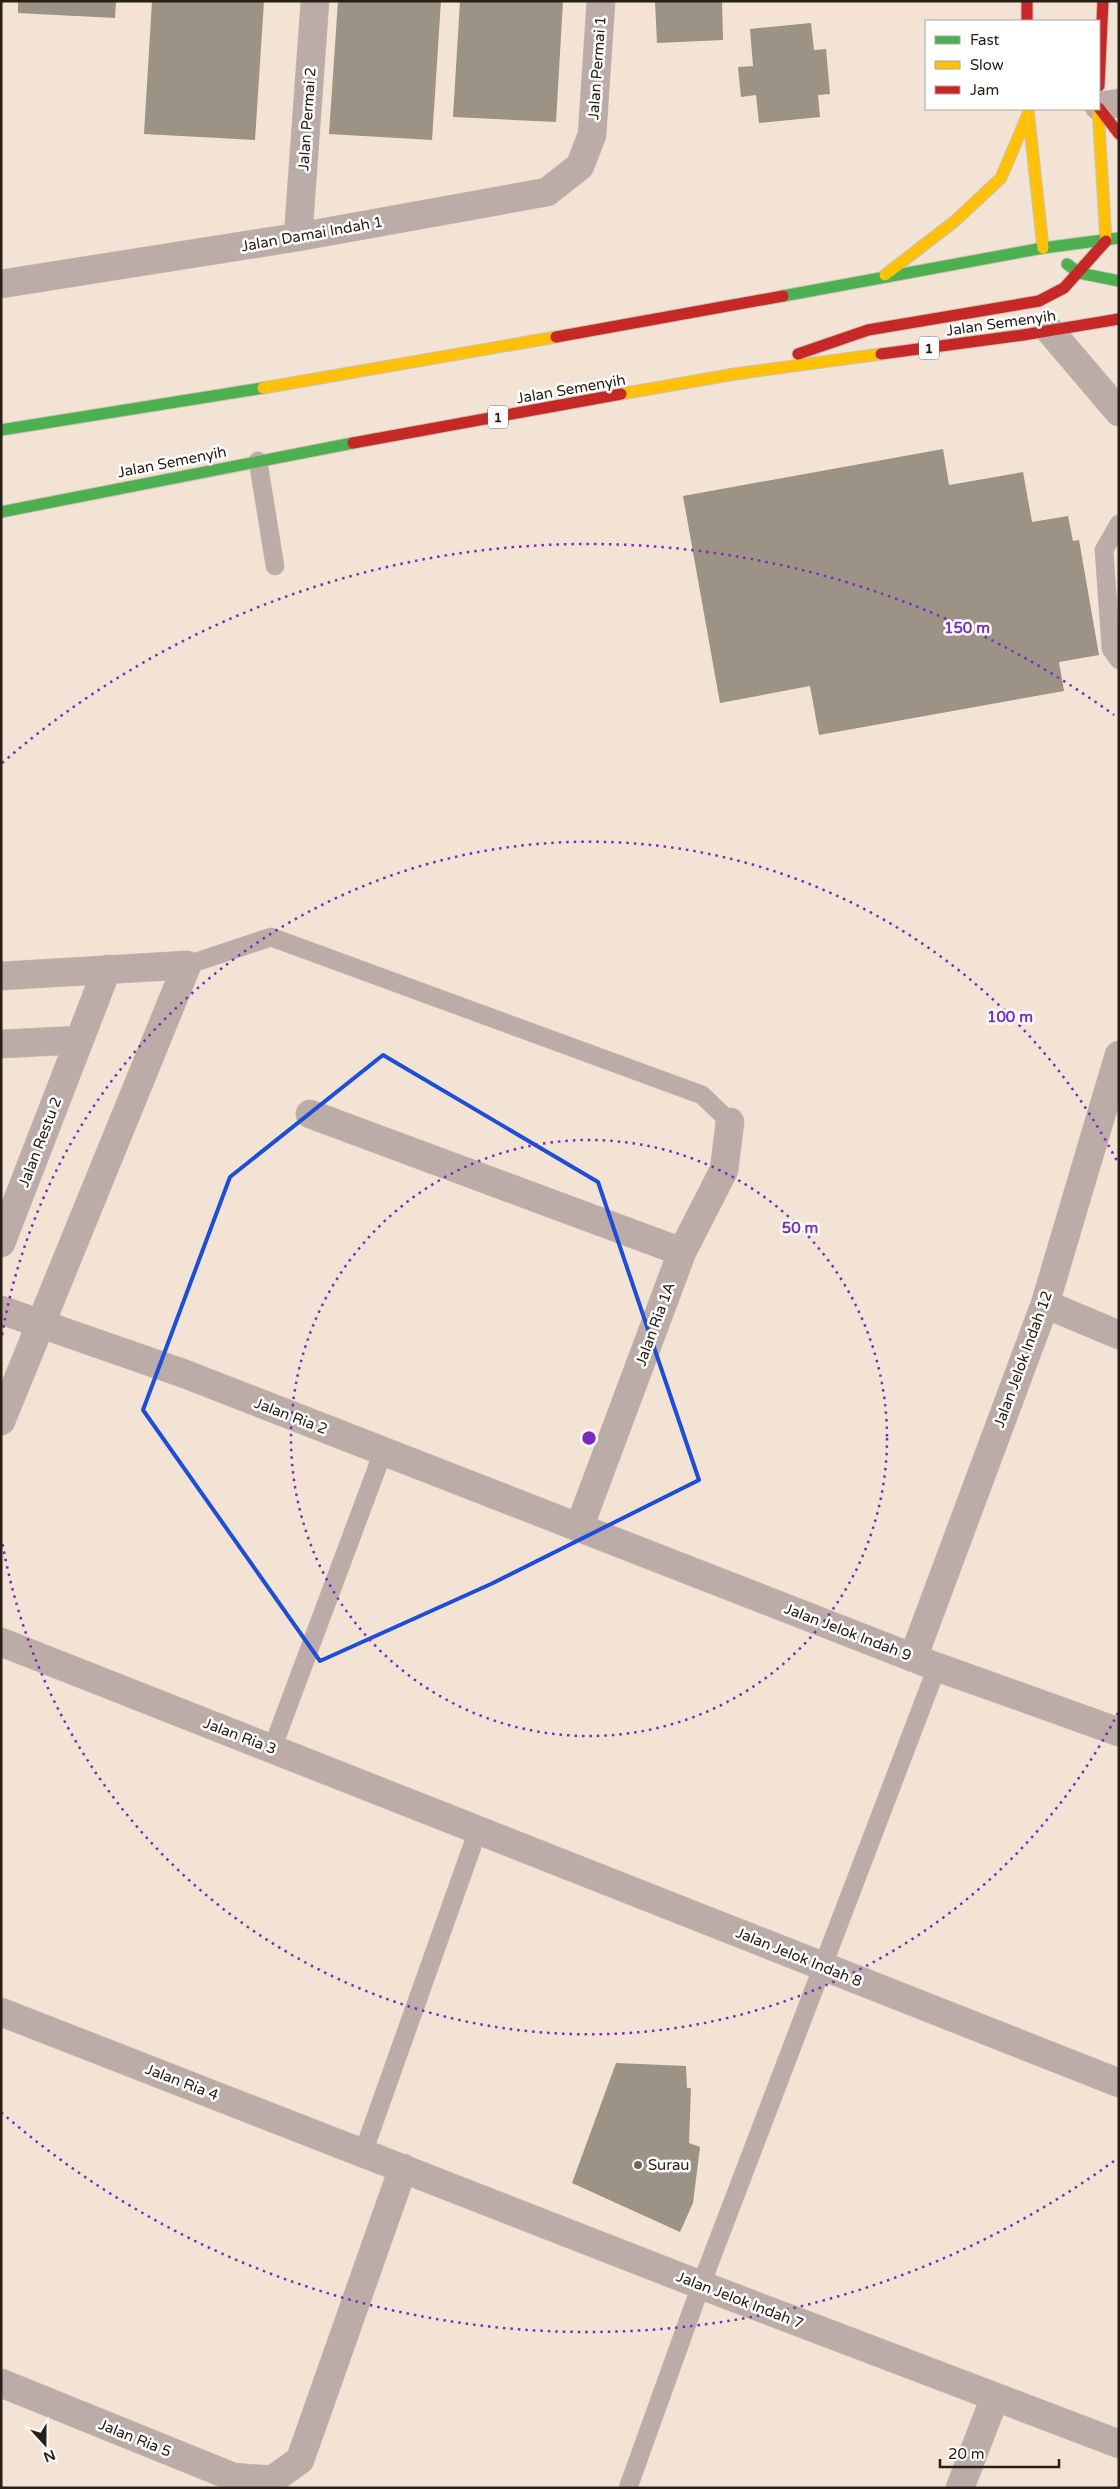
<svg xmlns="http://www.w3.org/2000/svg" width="1120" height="2489" font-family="'Varela Round',sans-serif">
<rect width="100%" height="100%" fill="#f2e3d4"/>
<path fill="#9d9286" d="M18 1H116L115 18 18 13Z
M152 1H264L255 140 144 134Z
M338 1H441L432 140 329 134Z
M460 1H563L556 122 453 117Z
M655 1H722L723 40 657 43Z
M811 23 814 50 826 49 830 94 818 95 820 117 759 123 756 95 741 97 738 67 753 66 750 29Z
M943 449 949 485 1023 472 1032 522 1068 516 1073 541 1079 540 1099 655 1059 662 1064 691 819 735 810 686 720 703 683 496Z
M616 2063 686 2066 687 2088H691L689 2143 700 2147 693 2203 680 2232 572 2183Z"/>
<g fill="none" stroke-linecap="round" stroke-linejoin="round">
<g stroke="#cbc0b4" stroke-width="19">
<path id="lane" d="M258 461 275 566
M1119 524 1104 550 1111 649 1119 660
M187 965 271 937 702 1095 730 1122
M272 1749 383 1452
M363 2153 478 1830
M628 2488 701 2285 937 1667"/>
</g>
<g stroke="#cbc0b4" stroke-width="29">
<path id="street" d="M1099 106 1119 103
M298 237 315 1
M1 284 298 237 547 192 580 166 592 135 601 1
M1051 332 1119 412
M1 976 187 965 1 1421
M1 1044 79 1040
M310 1114 682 1252
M1 1243 107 969
M1045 1304 1119 1335
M1 1310 185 1374 937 1667 1119 1732
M579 1528 682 1252 724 1170 730 1122
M1 1642 1119 2083
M913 1658 1045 1304 1119 1055
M1 2012 701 2285 1119 2444
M1 2383 233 2477 272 2480 300 2460 403 2168
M960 2488 995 2397"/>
</g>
<g stroke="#cbc0b4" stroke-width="13">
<path id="fast" d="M1067 264 1079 273 1119 281
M783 296 1043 248 1119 238
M1 430 263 388
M1 512 353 443"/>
</g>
<g stroke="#cbc0b4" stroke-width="13">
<path id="slow" d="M1028 109 1043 248
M1098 109 1106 241
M885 275 955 221 1001 178 1028 114
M263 388 556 337
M621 394 735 374 881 354"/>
</g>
<g stroke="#cbc0b4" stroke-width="13">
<path id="jam" d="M1027 1V21
M1099 86 1103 1
M1099 108 1119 134
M556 337 783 296
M798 354 868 330 1039 301 1064 288 1106 241
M881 354 1023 335 1119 319
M353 443 621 394"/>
</g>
<use href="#lane" stroke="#bcaca7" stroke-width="18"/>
<use href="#street" stroke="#bcaca7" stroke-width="28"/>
<use href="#fast" stroke="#4caf50" stroke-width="11"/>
<use href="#slow" stroke="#ffc107" stroke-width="11"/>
<use href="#jam" stroke="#c62828" stroke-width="11"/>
</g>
<path fill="none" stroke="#1d4ed8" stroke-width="4" stroke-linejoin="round" d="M383 1055 598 1182 699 1480 491 1584 320 1661 143 1410 230 1177Z"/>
<g fill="none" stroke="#7b2cbf" stroke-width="2.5" stroke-dasharray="2.5 5">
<circle cx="589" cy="1438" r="298"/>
<path d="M1118 1713A596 596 0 0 1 2 1541M2 1335A596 596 0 0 1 1118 1163"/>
<path d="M1114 2161A894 894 0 0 1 2 2113M2 763A894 894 0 0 1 1114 715"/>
</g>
<circle fill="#6f6458" stroke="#fff" stroke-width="2" cx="638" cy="2165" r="5"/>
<g text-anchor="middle" stroke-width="5" stroke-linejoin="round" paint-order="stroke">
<g fill="#fff" stroke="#69635b" stroke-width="1">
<rect x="919" y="336.5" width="20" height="23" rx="4"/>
<rect x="488" y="405.5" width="20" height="23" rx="4"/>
</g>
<g font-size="14" font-weight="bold" fill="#292015">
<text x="929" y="353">1</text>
<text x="498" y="422">1</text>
</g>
<g font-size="15" fill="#292015" stroke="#fff">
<text transform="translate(597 68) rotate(-86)" y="5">Jalan Permai 1</text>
<text transform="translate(307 119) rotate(-86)" y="5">Jalan Permai 2</text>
<text transform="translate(312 234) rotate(-10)" y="5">Jalan Damai Indah 1</text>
<text transform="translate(1001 323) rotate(-8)" y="5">Jalan Semenyih</text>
<text transform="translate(571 389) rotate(-10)" y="5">Jalan Semenyih</text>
<text transform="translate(172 462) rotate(-11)" y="5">Jalan Semenyih</text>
<text transform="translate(40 1142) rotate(-69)" y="5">Jalan Restu 2</text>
<text transform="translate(655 1324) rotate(-70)" y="5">Jalan Ria 1A</text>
<text transform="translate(1023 1359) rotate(-70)" y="5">Jalan Jelok Indah 12</text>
<text transform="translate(291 1416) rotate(21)" y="5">Jalan Ria 2</text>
<text transform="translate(848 1632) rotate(21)" y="5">Jalan Jelok Indah 9</text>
<text transform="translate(240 1736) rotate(21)" y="5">Jalan Ria 3</text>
<text transform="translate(799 1957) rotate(22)" y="5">Jalan Jelok Indah 8</text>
<text transform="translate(182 2082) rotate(21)" y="5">Jalan Ria 4</text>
<text transform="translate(740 2300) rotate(21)" y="5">Jalan Jelok Indah 7</text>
<text transform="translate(135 2438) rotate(22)" y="5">Jalan Ria 5</text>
</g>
<g font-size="15" fill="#292015" stroke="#fff" text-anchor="start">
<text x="648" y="2170">Surau</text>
</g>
</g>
<circle cx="589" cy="1438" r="8" fill="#7b2cbf" stroke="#fff" stroke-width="2.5"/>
<g font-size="15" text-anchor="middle" font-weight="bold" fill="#7b2cbf" stroke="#fff" stroke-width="5" stroke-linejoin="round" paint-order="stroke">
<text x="967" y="633">150 m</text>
<text x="1010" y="1022">100 m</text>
<text x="800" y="1233">50 m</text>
</g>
<rect width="1120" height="2489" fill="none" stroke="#292015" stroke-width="5"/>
<rect x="925" y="20" width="175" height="90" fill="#ffffff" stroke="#a9a6a1"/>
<rect x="935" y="36" width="25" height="8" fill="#4caf50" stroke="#a9a6a1"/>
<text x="970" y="45" font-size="15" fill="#292015">Fast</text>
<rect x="935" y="61" width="25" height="8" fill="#ffc107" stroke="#a9a6a1"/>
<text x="970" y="70" font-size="15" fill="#292015">Slow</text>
<rect x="935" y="86" width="25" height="8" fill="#c62828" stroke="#a9a6a1"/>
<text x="970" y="95" font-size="15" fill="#292015">Jam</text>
<g transform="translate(45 2444) rotate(159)" stroke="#ffffff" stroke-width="4" paint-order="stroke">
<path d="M0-4L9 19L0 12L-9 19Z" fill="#292015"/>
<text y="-8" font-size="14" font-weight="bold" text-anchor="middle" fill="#292015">N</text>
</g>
<path d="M940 2459v8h119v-8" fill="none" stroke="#292015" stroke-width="2.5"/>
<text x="948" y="2459" font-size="15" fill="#292015" stroke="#ffffff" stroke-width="4" paint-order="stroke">20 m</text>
</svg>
